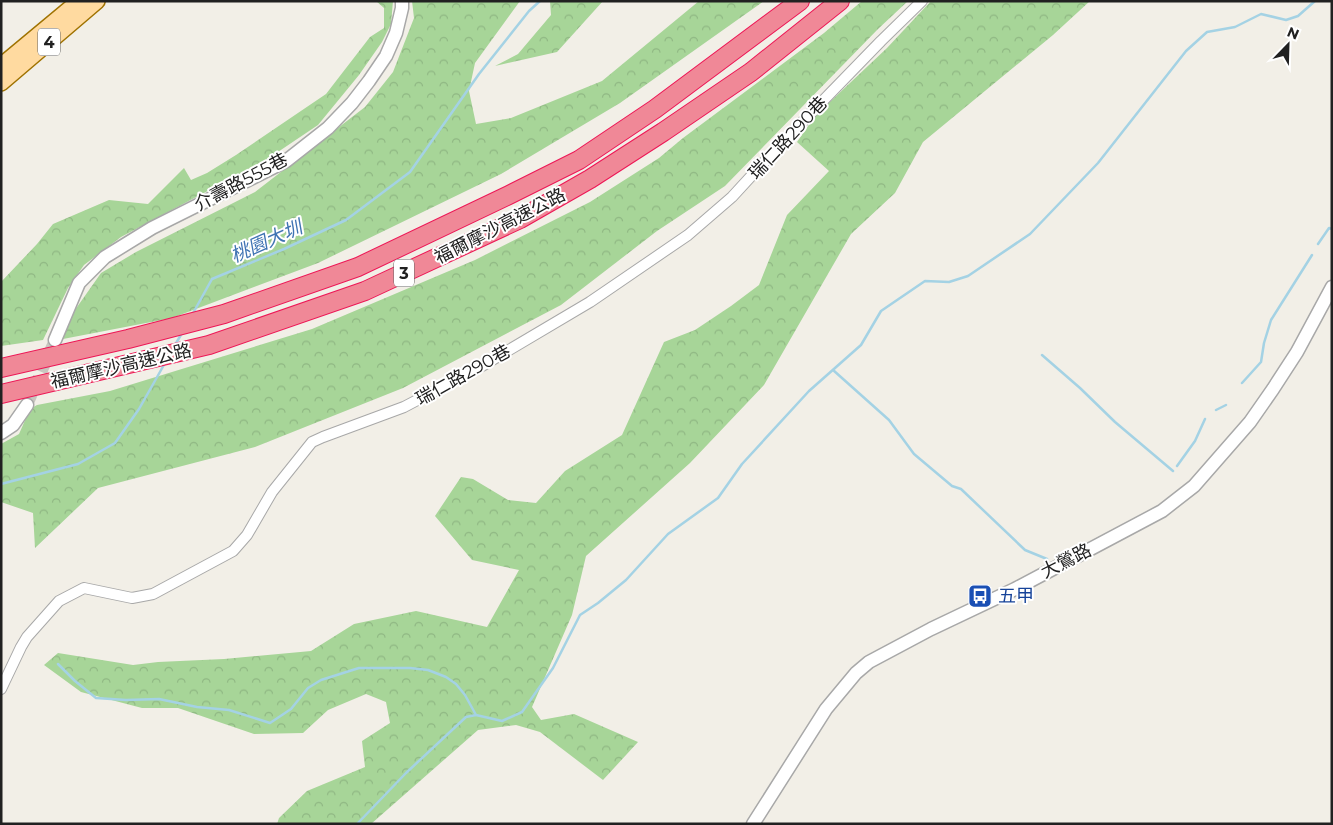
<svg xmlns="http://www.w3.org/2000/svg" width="1333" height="825" font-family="Montserrat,'Noto Sans TC',sans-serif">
<defs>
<pattern id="forest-crowns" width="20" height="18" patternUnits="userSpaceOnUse" patternTransform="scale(1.25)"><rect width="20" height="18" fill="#a7d598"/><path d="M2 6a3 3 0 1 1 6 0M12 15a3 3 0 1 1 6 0" fill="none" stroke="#8fb783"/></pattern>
</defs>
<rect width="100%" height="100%" fill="#f2efe7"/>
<path fill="url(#forest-crowns)" d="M376 1H393L391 24 382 42 359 75 318 125 266 160 121 237 84 265 68 288 43 340 1 346V282L37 244 53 224 109 200 148 204 184 168 191 180 207 173 236 155 326 94 370 37 384 28V8Z
M412 1H520L475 63 469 91 476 124 511 118 602 81 699 1H764L620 103 501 174 318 263 172 318 63 339 70 317 101 273 136 252 255 192 365 107 393 72 414 18Z
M550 1H603L557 52 495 66 518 54 551 15Z
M862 1H908L878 29 725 186 657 231 561 305 403 388 255 447 98 488 35 548 33 513 1 502V444L19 434 30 409 37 405 110 391 312 329 475 260 590 202 659 158 683 138 824 33Z
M931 1H1090L1053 35 923 142 895 193 851 234 764 385 690 463 586 556 572 615 532 707 541 720 574 714 638 742 603 780 540 732 516 725 478 730 371 824H277L279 818 307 791 365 767 362 741 390 723 386 702 366 694 328 710 303 733 254 734 178 708H142L81 692 44 665 58 653 133 665 158 662 224 659 311 651 354 624 416 611 487 627 519 570 472 560 435 516 461 477 473 479 508 500 536 503 565 471 622 435 664 342 695 330 731 306 759 285 787 215 829 171 797 142 815 116 887 48Z"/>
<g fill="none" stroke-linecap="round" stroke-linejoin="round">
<path stroke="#a4d2e4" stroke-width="2.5" d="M1318 244 1329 228 1332 229
M192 315 212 279 284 249 346 220 410 172 479 74 529 11 540 1
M175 345 182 333
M1042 355 1080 388 1115 422 1173 471
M833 370 889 420 914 454 952 486 961 489 1025 550 1047 559
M1242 383 1261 362 1264 343 1271 320 1312 255
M1216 410 1226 405
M1177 466 1195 441 1205 419
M1 484 78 464 115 443 139 409 165 363
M58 664 75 681 96 698 126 700 159 699 197 707 229 710 270 723 291 709 308 688 321 680 359 668H410L428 670 446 677 456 684 465 695 476 715
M357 824 406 773 466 717 476 715 502 721 522 712 553 668 580 615 598 603 626 580 668 534 718 498 742 464 809 391 861 345 881 311 925 281 949 282 968 276 1030 234 1098 163 1186 51 1207 32 1235 27 1261 14 1286 20 1298 16 1315 1"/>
<path stroke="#c8c6bf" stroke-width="12" stroke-dasharray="12 6" stroke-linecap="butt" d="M27 405 55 340"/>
<g stroke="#a8a8a8" stroke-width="12">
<path id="minor" d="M1 689 21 647 27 637 59 601 84 588 132 598 153 594 233 551 247 535 272 492 312 442 323 437 404 407 482 366 590 302 688 235 732 197 778 147 881 41 922 1"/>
</g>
<g stroke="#a8a8a8" stroke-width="15">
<path id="tertiary" d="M55 340 79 283 105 257 152 228 286 161 328 128 352 103 369 81 386 56 396 33 402 8V1
M1 433 13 425 27 405
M753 824 826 709 856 673 869 662 931 629 1015 589 1162 511 1194 486 1250 422 1273 389 1297 352 1332 287"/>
</g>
<g stroke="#9f7200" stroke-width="18">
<path id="primary" d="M1 66 79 1
M1 83 97 1"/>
</g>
<g stroke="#ed1756" stroke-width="20">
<path id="motorway" d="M1 368 128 339 224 314 358 267 509 195 579 160 655 109 800 1
M1 394 209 345 365 291 520 219 590 179 663 132 751 72 840 1"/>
</g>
<use href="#minor" stroke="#fff" stroke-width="10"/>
<use href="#tertiary" stroke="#fff" stroke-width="12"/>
<use href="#primary" stroke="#ffdaa0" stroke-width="15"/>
<use href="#motorway" stroke="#f08897" stroke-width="18"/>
</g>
<defs>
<g id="bus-square" transform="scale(1.25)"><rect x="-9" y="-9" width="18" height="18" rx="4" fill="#1a4fb4" stroke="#fff"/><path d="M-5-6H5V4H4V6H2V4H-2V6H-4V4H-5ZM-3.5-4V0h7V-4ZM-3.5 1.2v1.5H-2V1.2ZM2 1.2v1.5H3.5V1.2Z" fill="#fff"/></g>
</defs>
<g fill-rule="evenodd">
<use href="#bus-square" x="980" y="596"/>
</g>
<g text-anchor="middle" stroke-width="4" stroke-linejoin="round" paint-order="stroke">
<g fill="#fff" stroke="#646464" stroke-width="1">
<rect x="38" y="28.5" width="22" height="27" rx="4"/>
<rect x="394" y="259.5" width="20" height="27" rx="4"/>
</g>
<g font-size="16" font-weight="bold" fill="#212121">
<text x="49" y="48">4</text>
<text x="404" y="279">3</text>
</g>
<g font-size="18" fill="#212121" stroke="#fff">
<text transform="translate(788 138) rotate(-47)" y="6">瑞仁路290巷</text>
<text transform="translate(241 182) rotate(-28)" y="6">介壽路555巷</text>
<text transform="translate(500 226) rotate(-27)" y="6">福爾摩沙高速公路</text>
<text transform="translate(121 366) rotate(-13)" y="6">福爾摩沙高速公路</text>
<text transform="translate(463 375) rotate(-29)" y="6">瑞仁路290巷</text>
<text transform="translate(1066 561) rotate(-27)" y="6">大鶯路</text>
</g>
<g font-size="18" fill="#164399" stroke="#fff" text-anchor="start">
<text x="998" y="602">五甲</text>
</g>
<g font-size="19" font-style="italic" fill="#4074b3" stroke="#fff">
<text transform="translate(266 241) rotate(-24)" y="7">桃園大圳</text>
</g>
</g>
<rect width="1333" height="825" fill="none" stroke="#212121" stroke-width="5"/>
<g transform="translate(1288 45) rotate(23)" stroke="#ffffff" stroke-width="4" paint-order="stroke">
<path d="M0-4L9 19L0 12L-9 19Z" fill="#212121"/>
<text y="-8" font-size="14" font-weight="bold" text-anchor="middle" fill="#212121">N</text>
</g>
</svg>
